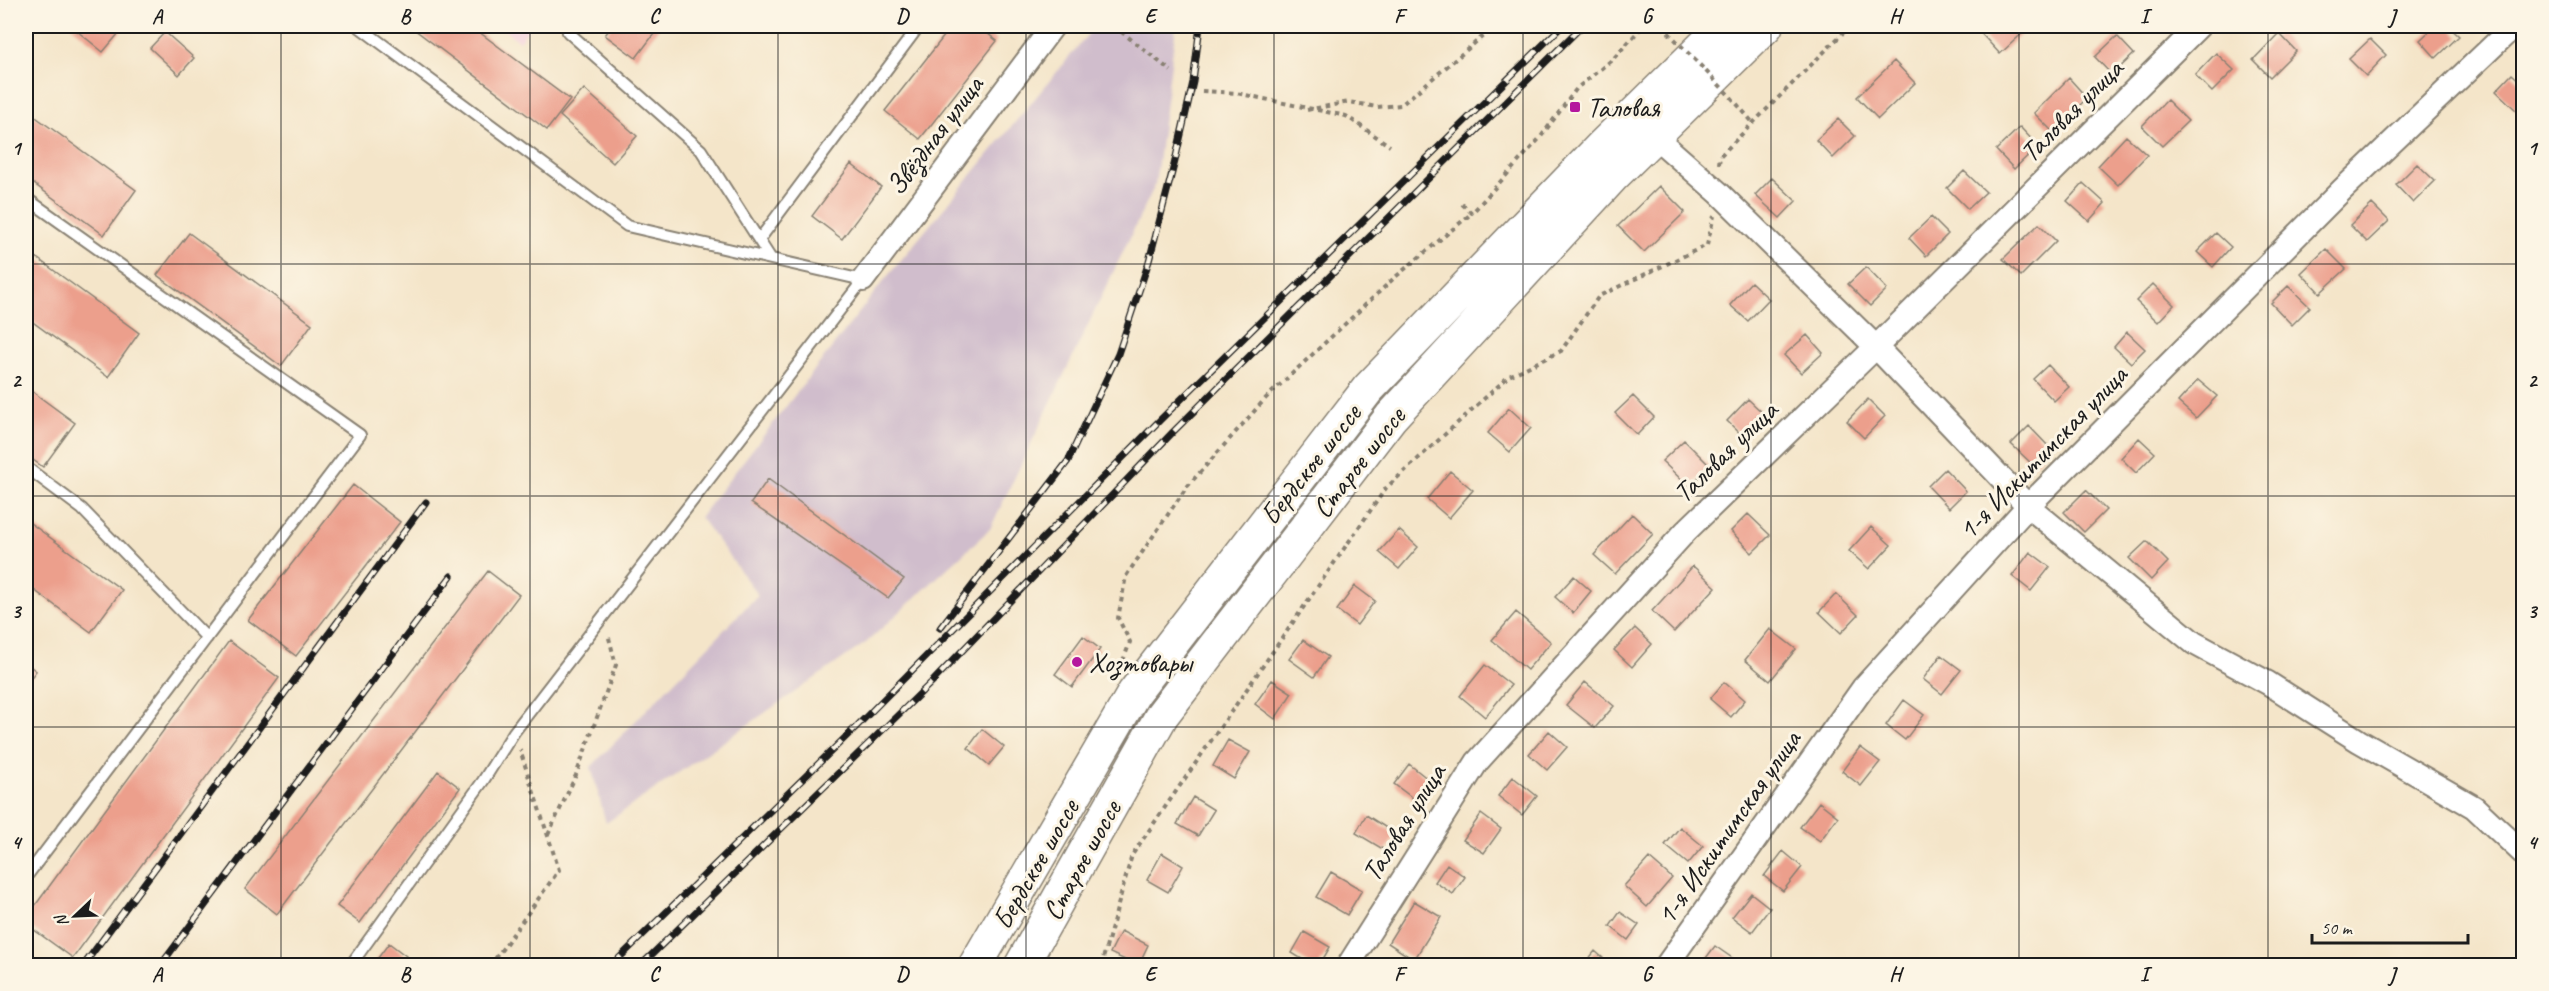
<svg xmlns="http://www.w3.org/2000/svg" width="2549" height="991" font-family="Caveat,sans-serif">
<rect width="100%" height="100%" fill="#fcf5e5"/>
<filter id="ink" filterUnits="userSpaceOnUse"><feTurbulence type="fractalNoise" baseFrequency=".0167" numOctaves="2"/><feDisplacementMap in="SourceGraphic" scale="12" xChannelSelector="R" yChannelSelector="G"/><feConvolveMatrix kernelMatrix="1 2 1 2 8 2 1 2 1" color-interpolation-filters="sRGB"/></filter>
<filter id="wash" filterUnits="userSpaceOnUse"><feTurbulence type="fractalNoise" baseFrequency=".008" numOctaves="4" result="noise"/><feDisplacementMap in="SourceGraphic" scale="24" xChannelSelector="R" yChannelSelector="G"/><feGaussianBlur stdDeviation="1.35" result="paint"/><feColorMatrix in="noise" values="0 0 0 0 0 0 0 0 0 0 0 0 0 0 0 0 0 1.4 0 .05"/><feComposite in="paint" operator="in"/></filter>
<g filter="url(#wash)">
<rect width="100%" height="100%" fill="#f4e5c9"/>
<path fill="#f4cfdc" d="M499 26H531L519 41Z"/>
<path fill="#d0bdcc" d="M1095 26H1176L1155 185 990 529 867 642 606 823 591 767 758 595 700 517 882 283Z"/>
<g id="blocks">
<path fill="#ec9f8c" d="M71 26H125L103 52Z
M410 26H471L570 100 547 130Z
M612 26H660L636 58 605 35Z
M952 26H978L997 41 920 139 885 111Z
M1983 26H2030L2000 54 1978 30Z
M2435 26H2448L2459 36 2436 58 2420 40Z
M165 32 194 58 179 75 150 48Z
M2279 33 2296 51 2270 77 2253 60Z
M2117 36 2134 54 2112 75 2095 57Z
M2370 39 2386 55 2366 76 2349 59Z
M2216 53 2234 70 2212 92 2195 75Z
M1894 61 1915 83 1878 119 1857 97Z
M2512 74 2524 85V104L2517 111 2496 91Z
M2069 78 2087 98 2053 132 2034 113Z
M584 89 637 136 613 163 560 116Z
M2167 100 2188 121 2162 146 2142 126Z
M26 110 136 190 104 235 26 178Z
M1838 119 1855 136 1833 158 1816 140Z
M2020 127 2038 146 2014 169 1996 150Z
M2126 136 2147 155 2118 185 2098 166Z
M851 164 881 187 842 239 812 216Z
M2417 164 2435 181 2413 203 2396 185Z
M1964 171 1986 192 1968 209 1947 188Z
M1772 178 1796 201 1780 218 1755 195Z
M2083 183 2105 203 2089 221 2067 201Z
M1659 186 1685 212 1644 252 1618 226Z
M2372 204 2389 221 2367 242 2350 225Z
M1931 217 1948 234 1926 256 1909 238Z
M2039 224 2056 241 2021 276 2003 259Z
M189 233 312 324 281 366 157 275Z
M2216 233 2231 247 2213 267 2197 252Z
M2326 249 2346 269 2320 293 2301 273Z
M26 250 139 333 108 377 26 317Z
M1866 267 1887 289 1870 306 1848 284Z
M1751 282 1769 299 1748 321 1730 305Z
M2153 284 2174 305 2158 322 2136 301Z
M2288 286 2310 307 2292 325 2271 303Z
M2127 332 2145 349 2131 363 2114 347Z
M1807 335 1823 353 1801 373 1784 355Z
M2048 365 2069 387 2054 401 2033 379Z
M2198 380 2217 396 2196 418 2178 402Z
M26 387 75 423 43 467 26 455Z
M1633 396 1654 417 1637 435 1615 413Z
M1748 399 1766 416 1745 438 1727 421Z
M1868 399 1885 416 1864 438 1847 421Z
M1509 408 1531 428 1510 452 1488 433Z
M2029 426 2050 448 2033 465 2011 444Z
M2139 438 2155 453 2136 473 2121 458Z
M1684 440 1710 466 1689 487 1662 461Z
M1945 469 1966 491 1949 508 1928 486Z
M1450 471 1473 490 1449 518 1427 499Z
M768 479 904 579 888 598 751 503Z
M353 485 400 522 296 656 248 620Z
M2086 490 2106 510 2084 532 2064 512Z
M1632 514 1653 534 1615 574 1594 555Z
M1748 514 1770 535 1752 553 1731 531Z
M26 520 122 590 91 632 26 584Z
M1871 527 1891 545 1869 569 1849 551Z
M1399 530 1418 547 1399 569 1379 552Z
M2147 541 2168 562 2151 580 2129 558Z
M2030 552 2050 567 2031 591 2012 576Z
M1693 566 1716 587 1674 632 1652 611Z
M488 571 519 595 277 914 245 889Z
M1574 576 1591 591 1573 613 1555 597Z
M1355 586 1375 601 1357 625 1337 610Z
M1836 594 1858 615 1841 633 1819 612Z
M1516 612 1551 642 1527 670 1492 640Z
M1635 628 1652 644 1632 667 1614 650Z
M1770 629 1796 649 1770 681 1745 660Z
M1083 636 1100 649 1072 687 1055 674Z
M1303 640 1328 657 1314 677 1289 659Z
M229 641 279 678 73 958 26 924V918Z
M1941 655 1961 670 1942 694 1923 679Z
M26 663 36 671 26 684Z
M1485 665 1511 685 1485 717 1460 696Z
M1272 680 1292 693 1275 719 1255 704Z
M1585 682 1614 706 1595 728 1566 705Z
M1724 682 1745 700 1731 717 1710 699Z
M1904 700 1924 715 1905 740 1886 725Z
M982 729 1004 747 989 765 968 748Z
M1549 731 1567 747 1547 770 1529 754Z
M1228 740 1250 752 1234 779 1213 766Z
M1860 747 1880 762 1861 786 1842 771Z
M1409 764 1433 783 1418 802 1394 784Z
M438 771 460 788 360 923 337 906Z
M1513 777 1537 796 1522 815 1498 796Z
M1193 797 1214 810 1198 836 1177 824Z
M1819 802 1838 817 1820 841 1800 827Z
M1481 814 1501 829 1484 853 1463 840Z
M1366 815 1396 834 1386 851 1356 833Z
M1680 827 1703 846 1688 864 1665 845Z
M1783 851 1802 867 1783 891 1764 876Z
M1162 853 1183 866 1168 892 1147 880Z
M1649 858 1672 878 1647 907 1624 886Z
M1447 864 1465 877 1453 894 1435 882Z
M1331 872 1362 890 1347 915 1316 897Z
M1751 893 1770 908 1752 932 1732 917Z
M1414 901 1441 917 1414 960 1388 943Z
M1620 912 1639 925 1628 940 1610 926Z
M1121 931 1148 945 1138 966 1110 953Z
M1304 932 1330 947 1319 966H1313L1292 953Z
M389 943 419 966H372Z
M1715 946 1735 960 1731 966H1700Z
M1595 951 1612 966H1583Z"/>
</g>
</g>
<g filter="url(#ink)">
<use href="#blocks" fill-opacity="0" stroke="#888072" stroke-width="1.5"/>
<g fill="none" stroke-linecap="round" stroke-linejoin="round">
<g stroke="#888072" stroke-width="14">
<path id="service" d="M572 26 568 32 701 150 771 259
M26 198 360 435 26 877
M759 240 919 26
M26 467 82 509 207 638
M350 966 483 781 514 732 863 280 627 226 358 26"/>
</g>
<g stroke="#888072" stroke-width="26">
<path id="minor" d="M1654 136 1719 193 1876 347 2028 506 2194 643 2268 683 2359 741 2474 807 2524 854
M863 280 1053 26
M1348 966 1477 762 1686 531 1876 347 2199 26
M1666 966 1863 688 2028 506 2342 190 2514 26"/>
</g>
<g stroke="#888072" stroke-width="36">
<path id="trunk" d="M975 966 1134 693 1368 389 1604 144 1724 26
M1021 966 1162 715 1391 417 1612 177 1766 26"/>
</g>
<path stroke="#888072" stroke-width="4" stroke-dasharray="4.5 4.5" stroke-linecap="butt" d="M1114 26 1171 71
M1202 91 1236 93 1346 116 1390 146
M1731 97 1754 124
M1307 110 1349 102 1377 107 1401 105 1495 26
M1719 164 1720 156 1850 26
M1462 204 1472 213 1540 138 1577 88 1613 59 1643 26
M1123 661 1130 642 1118 618 1126 576 1186 488 1266 398 1393 279 1472 213
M548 835 576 775 616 665 608 634
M490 966 559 870 520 750
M1101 966 1132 855 1386 488 1509 376 1561 351 1599 296 1707 245 1714 216"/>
<use href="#service" stroke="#fff" stroke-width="10"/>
<use href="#minor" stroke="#fff" stroke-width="22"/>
<use href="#trunk" stroke="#fff" stroke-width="33"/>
<g stroke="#1c1c1c" stroke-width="7">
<path id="rail" d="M940 628 1068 461 1118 354 1149 261 1175 161 1193 82 1200 26
M83 966 426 502
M160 966 451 576
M611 966 855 728 1161 419 1562 26
M640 966 934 680 1173 432 1582 26"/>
</g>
<use href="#rail" stroke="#fcf5e5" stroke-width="4.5" stroke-dasharray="14" stroke-linecap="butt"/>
<path stroke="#888072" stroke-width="4" stroke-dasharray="4.5 4.5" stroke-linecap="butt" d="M1662 26 1730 96"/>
</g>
</g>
<path fill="none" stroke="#1c1c1c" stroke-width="1.5" stroke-opacity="0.55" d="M281 26V966M530 26V966M778 26V966M1026 26V966M1274 26V966M1523 26V966M1771 26V966M2019 26V966M2268 26V966M26 264H2524M26 496H2524M26 727H2524"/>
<g fill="#b5179e" stroke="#fcf5e5" stroke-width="2">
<rect x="1569" y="101" width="12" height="12" rx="3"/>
<circle cx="1077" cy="662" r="6"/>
</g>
<g text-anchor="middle" stroke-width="6" stroke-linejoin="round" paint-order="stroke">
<g font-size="28" fill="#1c1c1c" stroke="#fcf5e5" text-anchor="start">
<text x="1587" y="117">Таловая</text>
<text x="1089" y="672">Хозтовары</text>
</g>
<g font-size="28" fill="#1c1c1c" stroke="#fcf5e5">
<text transform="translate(2071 110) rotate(-45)" y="10">Таловая улица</text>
<text transform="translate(934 135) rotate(-53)" y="10">Звёздная улица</text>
<text transform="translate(1725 451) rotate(-44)" y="10">Таловая улица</text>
<text transform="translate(2042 452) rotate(-46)" y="10">1-я Искитимская улица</text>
<text transform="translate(1358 462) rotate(-52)" y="10">Старое шоссе</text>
<text transform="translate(1310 464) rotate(-52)" y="10">Бердское шоссе</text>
<text transform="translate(1403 822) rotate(-58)" y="10">Таловая улица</text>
<text transform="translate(1728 827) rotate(-55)" y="10">1-я Искитимская улица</text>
<text transform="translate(1081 860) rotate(-61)" y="10">Старое шоссе</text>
<text transform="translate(1035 864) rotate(-60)" y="10">Бердское шоссе</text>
</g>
</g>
<rect width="2549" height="991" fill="none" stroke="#fcf5e5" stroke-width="66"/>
<g transform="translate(75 916) rotate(247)" stroke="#fcf5e5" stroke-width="4.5" paint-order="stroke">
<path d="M0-4.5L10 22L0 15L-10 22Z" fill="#1c1c1c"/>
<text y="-9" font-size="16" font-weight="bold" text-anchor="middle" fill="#1c1c1c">N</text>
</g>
<path d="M2312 934v9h156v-9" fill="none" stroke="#1c1c1c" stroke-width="3"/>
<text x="2321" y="934" font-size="18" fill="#1c1c1c" stroke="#fcf5e5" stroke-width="4.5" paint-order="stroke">50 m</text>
<rect x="33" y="33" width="2483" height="925" fill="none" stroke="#1c1c1c" stroke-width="2"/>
<g font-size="20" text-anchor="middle" font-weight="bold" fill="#1c1c1c">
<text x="157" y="23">A</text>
<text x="405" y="23">B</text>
<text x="654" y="23">C</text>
<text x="902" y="23">D</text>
<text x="1150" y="23">E</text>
<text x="1399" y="23">F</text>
<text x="1647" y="23">G</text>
<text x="1895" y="23">H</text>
<text x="2144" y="23">I</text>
<text x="2392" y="23">J</text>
<text x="16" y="155">1</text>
<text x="2532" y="155">1</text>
<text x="16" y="387">2</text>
<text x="2532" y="387">2</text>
<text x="16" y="618">3</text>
<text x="2532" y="618">3</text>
<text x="16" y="849">4</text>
<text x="2532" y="849">4</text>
<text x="157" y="981">A</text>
<text x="405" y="981">B</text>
<text x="654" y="981">C</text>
<text x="902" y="981">D</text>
<text x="1150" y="981">E</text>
<text x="1399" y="981">F</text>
<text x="1647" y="981">G</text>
<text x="1895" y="981">H</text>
<text x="2144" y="981">I</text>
<text x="2392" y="981">J</text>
</g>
</svg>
